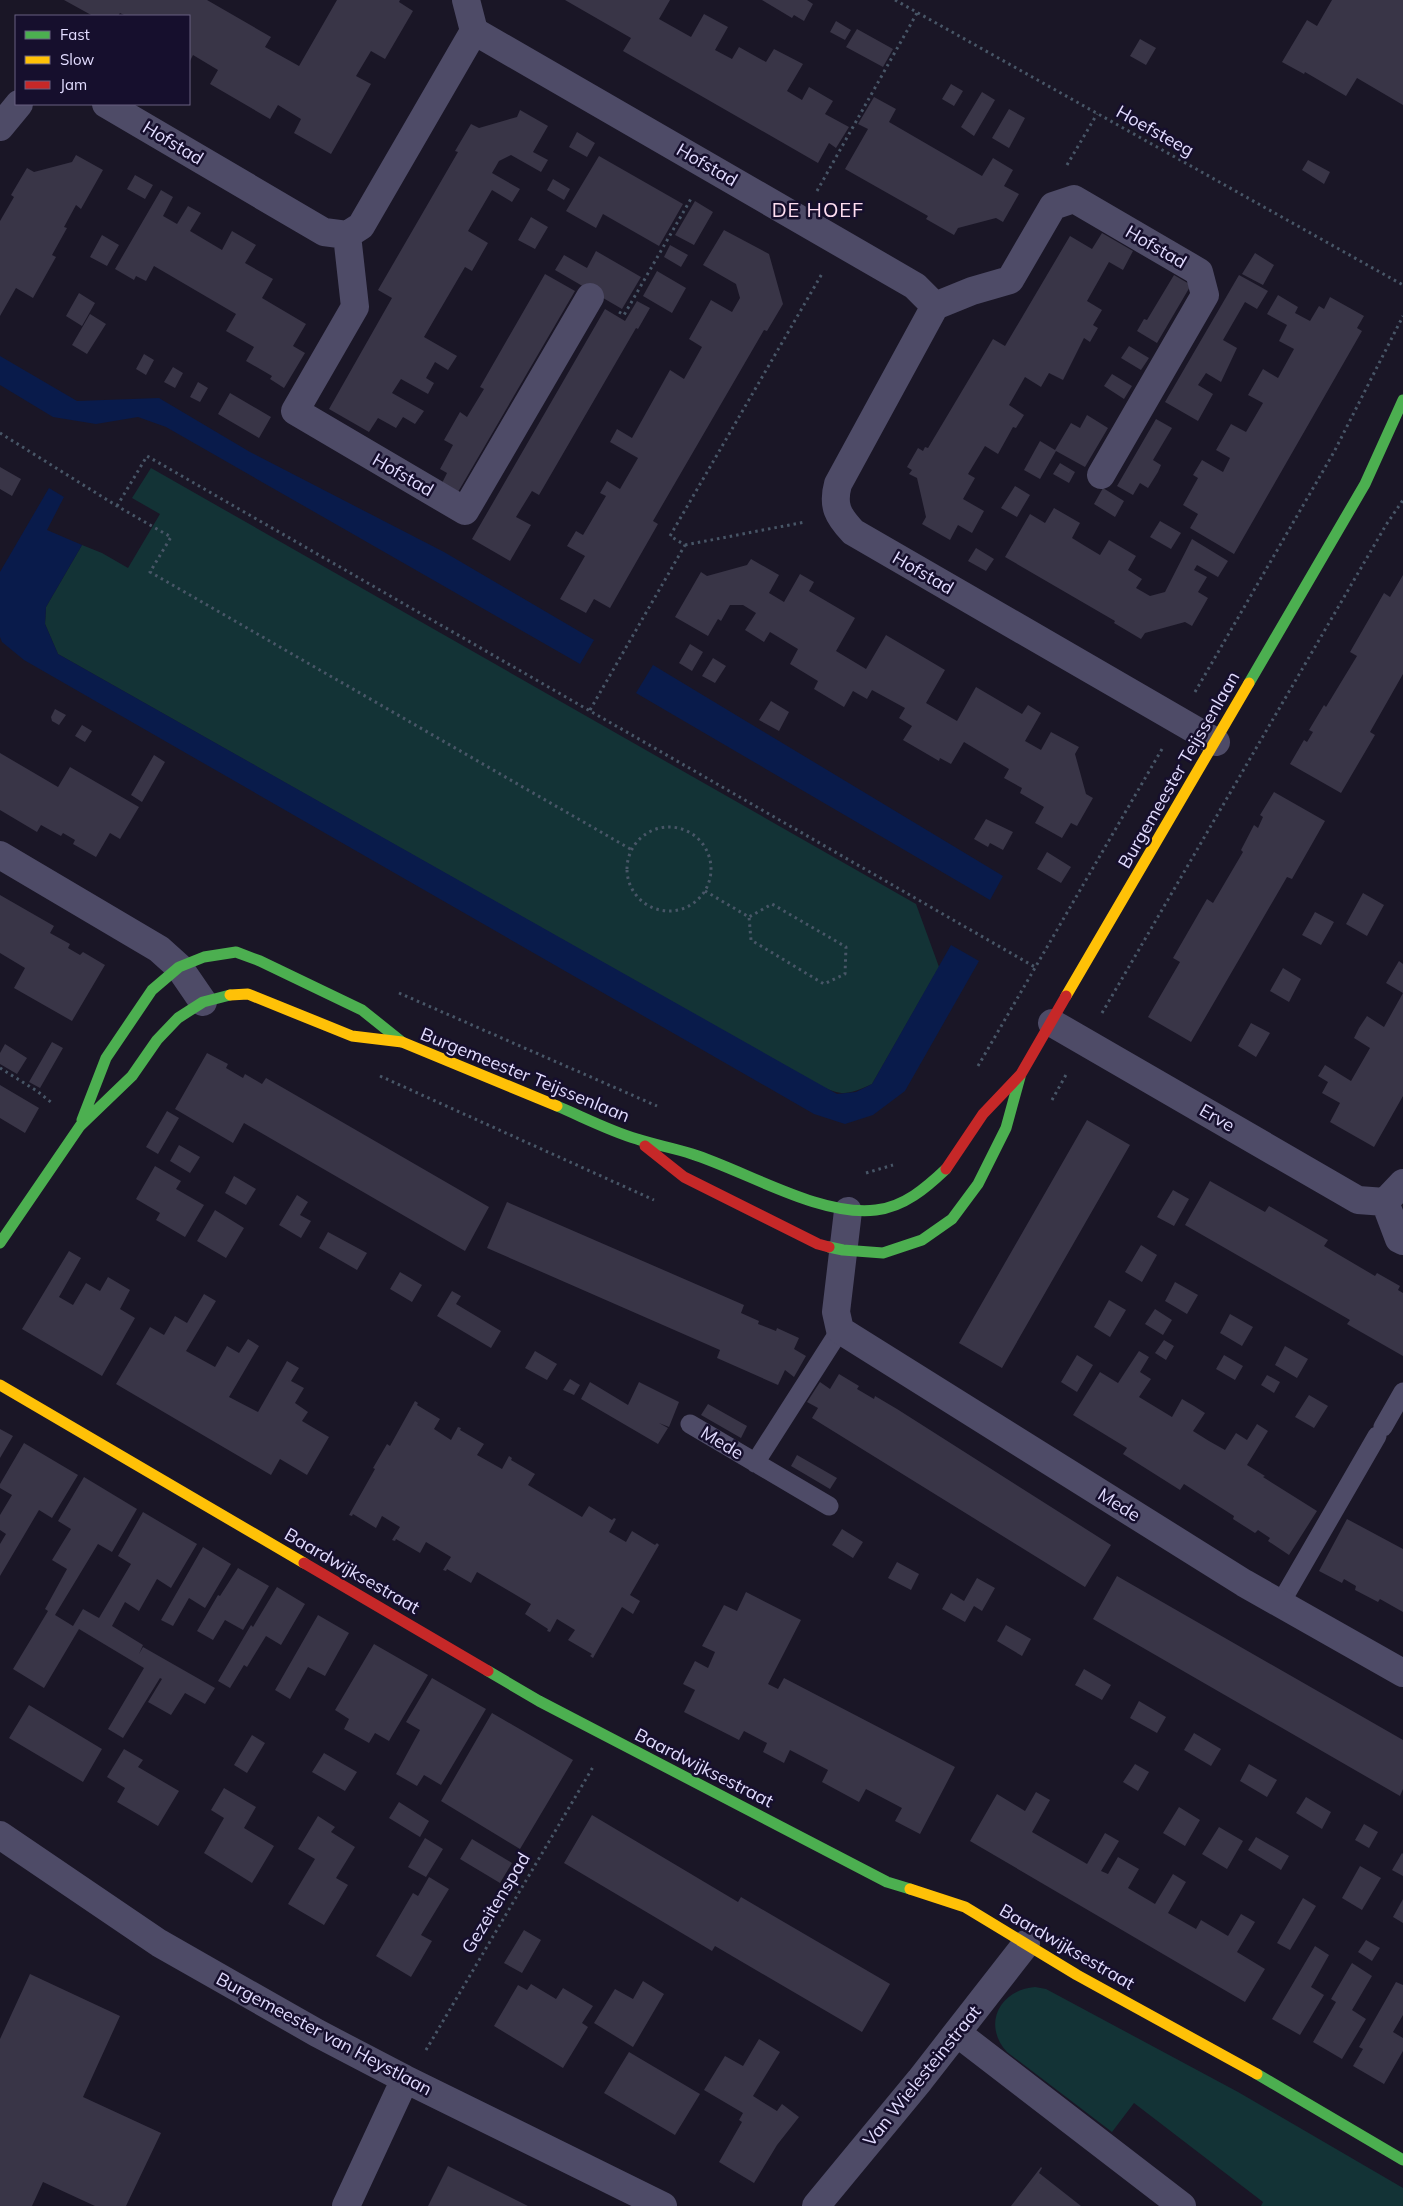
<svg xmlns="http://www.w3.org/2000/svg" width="1403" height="2206" font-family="Mulish,sans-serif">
<rect width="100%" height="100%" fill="#1a1626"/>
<path fill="#133336" d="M151 468 916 904 939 967 872 1084C850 1094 843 1097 821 1086L58 654 45 624 46 607 82 545 102 553 128 568 160 514 132 498Z
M1035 1987 1046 1989 1238 2092 1403 2188V2206H1261L1263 2202 1134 2103 1112 2132 1007 2052C982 2025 999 1990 1035 1987Z"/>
<path fill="#091b4b" d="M0 356 77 401 159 398 250 452 444 552 594 640 580 664 166 427 138 417 96 424 53 417 0 385Z
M49 488 64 497 47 530 82 545 46 607 45 624 58 654 837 1094 856 1092 872 1084 951 945 979 961 905 1091 873 1115 845 1124 814 1114 24 660 2 642 0 637V572Z
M653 665 1003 876 990 900 636 693Z"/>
<path fill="#393547" d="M64 0H207L271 37 265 47 299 66 337 0H400L399 2 413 11 385 59 371 51 356 76 371 84 331 154 294 133 301 119 278 105 270 119 210 84 218 70 193 55 189 63V16H126L120 13 118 16H93Z
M565 0H670L659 19 691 37 704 14 728 27 715 50 732 59 739 47 766 62 774 49 803 64 787 91 802 100 809 87 833 101 825 114 849 127 836 148 829 143 818 163 623 51 631 38Z
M762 0H807L813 4 804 21 794 15 792 18Z
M1332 0H1403V105L1357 78 1346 96 1305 72 1304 74 1282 62 1307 20 1317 26Z
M836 21 851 30 845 40 830 32Z
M857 29 893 49 883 67 846 47Z
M1140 39 1156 48 1146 65 1130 56Z
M951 84 963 91 954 106 942 99Z
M982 92 995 100 974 136 961 127Z
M874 97 896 109 889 122 982 176 993 158 1013 170 1004 186 1019 194 1003 222 996 218 958 228 954 235 926 219 928 216 845 169 868 129 858 124Z
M1009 109 1025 118 1009 148 992 138Z
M520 110 548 126 533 152 548 160 541 172 511 155 499 161 492 173 520 189 512 202 492 190 468 231 488 243 472 271 465 267 424 337 457 356 448 370 435 362 426 378 434 383 428 394 401 379 392 393 424 411 415 424 403 417 396 428 378 418 369 432 329 409 392 298 378 290 458 152 455 151 471 124 479 128 517 117Z
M577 132 595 143 587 157 569 147Z
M76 155 103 170 81 209 76 205 64 227 67 228 52 255 56 257 33 298 16 288 0 316V221L14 197 11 195 27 168 34 172 72 162Z
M599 156 683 204 659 246 603 214 596 228 566 211Z
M1308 160 1330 172 1324 184 1302 170Z
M135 175 153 185 145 199 127 189Z
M553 179 570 189 564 200 547 190Z
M161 190 173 197 163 216 177 224 188 206 201 213 190 231 222 250 232 231 256 245 245 263 273 279 262 298 306 324 293 346 305 353 284 388 270 379 272 376 246 361 254 347 226 331 236 314 154 266 146 281 136 276 134 280 115 269Z
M695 201 713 212 694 245 675 235Z
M531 217 548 227 535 249 518 240Z
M724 230 769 254 783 304 767 331 764 330 653 521 658 524 610 608 594 599 586 613 560 599 585 556 567 546 576 531 583 535 606 496 600 493 607 481 620 489 638 458 610 442 617 429 632 438 670 370 684 379 702 347 689 339 711 300 732 312 740 298 736 284 703 265Z
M1102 233 1133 251 1123 270 1109 262 1087 301 1102 310 1093 325 1098 328 1090 342 1084 338 1063 380 1049 373 1041 387 1025 377 1009 405 1024 415 1016 428 1013 427 998 454 985 446 968 474 975 478 963 499 984 511 972 533 958 525 950 540 922 524 926 517 917 478 909 474 912 470 907 467 918 448 923 451 925 447 928 448 993 339 1005 346 1070 236 1092 249Z
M102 235 119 245 107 266 90 257Z
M670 245 688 255 681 267 664 257Z
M596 251 641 277 622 309 555 270 564 255 587 268Z
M1255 253 1274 265 1263 285 1242 274Z
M657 271 686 288 672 313 643 296Z
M545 274 575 291 458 492 442 483 447 473 440 469 453 445 444 440 460 412 467 417 484 389 480 387Z
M1174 275 1191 285 1157 343 1137 331 1144 319 1147 320Z
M1239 275 1268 291 1257 309 1245 302 1223 340 1237 348 1221 382 1206 373 1198 385 1213 394 1198 421 1165 402Z
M79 293 95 303 82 326 66 316Z
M1278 295 1298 307 1295 313 1310 321 1319 306 1324 309 1330 297 1364 316 1357 328 1362 331 1234 554 1190 528 1198 514 1183 505 1198 478 1193 475 1202 460 1223 472 1230 458 1216 450 1231 424 1246 432 1263 403 1248 395 1263 369 1278 378 1294 349 1279 341 1287 325 1267 314Z
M637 301 650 308 638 329 636 328 539 495 532 491 516 517 531 525 510 561 472 539 605 309 625 321Z
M90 314 106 324 87 354 72 345Z
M1129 346 1149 358 1141 370 1121 358Z
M144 354 154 360 146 375 136 369Z
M173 367 183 373 175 388 164 382Z
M1112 374 1132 386 1124 399 1104 386Z
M198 382 208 388 200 402 190 397Z
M230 393 271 417 259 438 218 414Z
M1087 415 1108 428 1085 467 1056 451 1040 479 1024 470 1040 441 1055 450 1071 423 1080 428Z
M1156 419 1172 428 1153 460 1161 465 1158 472 1148 488 1140 483 1133 495 1117 486Z
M1060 463 1075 472 1069 483 1053 474Z
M0 467 21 479 12 496 0 489Z
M1015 486 1030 495 1017 517 1001 508Z
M1103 488 1124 501 1115 517 1094 504Z
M1054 508 1080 523 1072 538 1085 546 1100 555 1109 540 1136 556 1128 570 1142 579 1136 588 1150 596 1165 592 1192 539 1228 561 1218 577 1197 565 1194 570 1207 577 1198 592 1208 598 1192 626 1185 622 1145 633 1141 639 1114 623 1115 621 1005 557 1030 514 1045 523Z
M1160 521 1181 533 1171 549 1150 537Z
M976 548 994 559 986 571 968 561Z
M751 559 779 575 769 593 784 602 800 574 814 582 809 591 855 618 836 651 866 669 886 635 945 670 926 703 957 721 976 687 1022 714 1028 705 1041 713 1025 741 1041 750 1051 732 1079 747 1075 754 1086 794 1093 798 1077 826 1071 823 1062 838 1035 823 1044 807 1020 793 1022 788 1004 778 1009 769 964 742 951 764 940 758 939 761 903 740 912 726 899 718 905 708 872 690 867 699 853 691 844 707 814 689 818 681 790 664 798 649 770 632 764 642 745 630 756 613 743 605H730L721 621 718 619 708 636 675 617 701 572 707 576 747 565Z
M1403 575V674L1370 732 1375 735 1341 793 1290 764 1304 740 1307 742 1313 732 1309 730 1324 705 1326 707 1357 656 1350 652 1384 593 1390 597Z
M690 644 703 652 692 671 679 663Z
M713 658 726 666 715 683 702 676Z
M771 701 789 712 779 731 759 720Z
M55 709 66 715 59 725 52 721 51 717Z
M82 725 92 731 85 742 75 736Z
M0 753 58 787 70 767 139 807 120 839 110 833 96 857 73 844 75 840 63 833 61 836 41 825 37 832 0 810Z
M154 755 165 762 142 802 131 795Z
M1274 792 1325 821 1292 879 1287 877 1191 1042 1148 1017 1180 962 1173 958 1207 899 1213 903 1243 852 1241 850 1254 825 1258 828 1263 817 1260 815Z
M986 819 1013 832 1003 850 990 843 988 847 974 839Z
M1047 852 1071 867 1061 883 1037 869Z
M1363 893 1384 905 1367 936 1346 924Z
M0 895 54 926 50 933 70 944 68 948 80 955 83 952 105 965 72 1021 14 988 25 968 0 953Z
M1315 912 1334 922 1321 945 1302 935Z
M1399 961 1403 964V1096L1374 1147 1330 1122 1340 1103 1322 1093 1328 1082 1318 1076 1325 1065 1351 1081 1370 1048 1354 1038 1359 1028 1367 1016 1384 1027 1403 993 1386 983Z
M1283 968 1301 979 1289 1002 1270 991Z
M1251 1023 1270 1033 1256 1057 1238 1046Z
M52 1042 63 1048 40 1088 29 1082Z
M5 1044 27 1058 17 1074 0 1064V1053Z
M207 1053 228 1064 226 1068 243 1078 245 1074 262 1084 266 1078 489 1207 465 1251 244 1123 233 1143 175 1109Z
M0 1085 39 1108 25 1133 0 1118Z
M167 1111 179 1118 158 1154 146 1147Z
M1087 1120 1130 1145 1002 1368 959 1343Z
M179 1145 200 1157 190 1173 170 1161Z
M155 1166 181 1181 176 1189 204 1205 185 1237 156 1220 160 1213 136 1199Z
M234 1176 256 1189 246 1205 225 1193Z
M1210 1181 1265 1212 1269 1206 1328 1240 1324 1246 1375 1276 1377 1273 1400 1286 1398 1290 1403 1293V1356L1347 1324 1350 1320 1185 1225Z
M1173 1190 1189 1199 1174 1226 1157 1217Z
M297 1195 308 1202 300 1215 311 1221 301 1238 279 1225Z
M507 1202 744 1305 741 1313 759 1321 758 1324 776 1331 777 1328 799 1338 794 1349 806 1356 794 1377 785 1370 778 1385 717 1358 720 1350 487 1248Z
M215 1210 244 1228 226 1258 197 1241Z
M328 1232 367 1253 357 1270 319 1248Z
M1141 1245 1157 1255 1142 1282 1125 1272Z
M69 1251 81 1258 59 1297 73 1305 86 1283 100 1291 108 1277 130 1290 120 1309 135 1318 102 1376 22 1329Z
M400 1272 422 1285 412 1302 390 1289Z
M1175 1282 1198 1295 1187 1314 1165 1301Z
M452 1291 461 1296 456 1304 501 1331 491 1348 437 1316Z
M204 1294 216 1301 186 1351 215 1367 227 1346 239 1353 248 1339 259 1346 229 1397 258 1412 287 1361 299 1368 291 1381 304 1388 295 1403 308 1412 302 1421 329 1437 307 1475 280 1459 271 1475 116 1384 150 1327 164 1335 175 1316 187 1323Z
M1109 1300 1126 1310 1110 1337 1094 1327Z
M1155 1309 1172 1320 1163 1335 1145 1324Z
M1230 1314 1253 1327 1242 1346 1220 1333Z
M1164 1340 1174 1346 1166 1360 1155 1353Z
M1285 1346 1308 1359 1297 1378 1275 1365Z
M535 1351 557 1364 547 1380 525 1368Z
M1139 1351 1149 1357 1140 1372 1151 1379 1139 1397 1172 1417 1182 1399 1194 1406 1205 1413 1193 1431 1209 1441 1225 1450 1236 1433 1247 1440 1257 1424 1268 1431 1247 1465 1265 1476 1263 1477 1317 1511 1289 1555 1268 1541 1270 1538 1258 1530 1255 1533 1233 1519 1234 1516 1184 1484 1180 1490 1123 1454 1127 1448 1073 1415 1100 1372 1118 1383Z
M1077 1355 1093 1365 1077 1392 1061 1382Z
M1224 1355 1243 1366 1235 1380 1216 1369Z
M839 1374 859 1386 857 1389 874 1399 875 1396 897 1409 1111 1545 1085 1587 812 1418 818 1408 807 1402 820 1382 830 1389Z
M1267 1375 1280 1382 1274 1393 1261 1385Z
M570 1379 580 1385 574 1395 563 1390Z
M590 1382 628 1405 639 1382 679 1402 669 1427 659 1423 668 1428 658 1444 581 1399Z
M1309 1395 1328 1406 1314 1428 1295 1417Z
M415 1401 418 1403 417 1405 440 1419 434 1429 451 1440 458 1427 461 1428 460 1430 484 1444 477 1455 502 1469 509 1456 512 1458 511 1460 535 1474 528 1485 582 1517 589 1506 612 1520 614 1518 616 1519 609 1532 626 1542 632 1531 655 1545 657 1543 659 1545 630 1595 640 1601 633 1614 622 1607 593 1658 590 1656 592 1654 568 1640 575 1630 557 1619 550 1632 547 1631 548 1629 525 1614 531 1604 477 1572 471 1583 447 1569 446 1571 443 1570 451 1557 426 1542 420 1553 396 1539 395 1541 392 1540 400 1527 382 1516 376 1528 353 1514 352 1516 349 1515 375 1469 373 1468 387 1444 390 1446Z
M708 1404 747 1426 741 1438 701 1415Z
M0 1429 13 1436 0 1458Z
M24 1443 78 1475 52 1518 39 1510 0 1576V1544L6 1534 0 1530V1515L12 1495 0 1488V1484Z
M797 1455 837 1478 830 1489 791 1466Z
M84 1477 137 1509 112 1552 98 1544 55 1615 73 1626 83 1609 99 1618 131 1564 118 1556 143 1512 197 1544 171 1588 157 1579 139 1611 125 1602 112 1626 143 1645 139 1654 143 1647 215 1688 205 1704 185 1693 171 1715 148 1702 162 1679 160 1678 123 1738 108 1729 144 1668 79 1629 44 1688 13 1669 48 1611 45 1609 67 1569 52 1560 71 1529 58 1521Z
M1347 1519 1403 1549V1612L1380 1599 1378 1602 1355 1590 1356 1586 1344 1579 1342 1583 1319 1571Z
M842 1529 863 1542 853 1558 832 1545Z
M203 1547 231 1564 205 1608 189 1598 173 1626 161 1620Z
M897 1562 919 1574 911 1590 888 1578Z
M238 1568 269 1586 243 1630 225 1620 213 1640 197 1631 218 1595 220 1596Z
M1117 1576 1403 1740V1789L1400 1796 1093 1619Z
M977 1578 995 1588 982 1611 974 1606 965 1622 942 1609 951 1593 964 1601Z
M277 1587 305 1604 281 1645 266 1636 247 1667 244 1665 230 1688 218 1681 251 1625 253 1627Z
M746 1592 801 1620 768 1684 778 1689 784 1678 955 1767 920 1834 895 1821 902 1808 866 1789 859 1802 822 1782 828 1770 790 1750 784 1763 763 1752 767 1743 744 1731 739 1740 684 1712 695 1690 683 1684 695 1661 708 1668 715 1652 702 1646 724 1605 737 1611Z
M318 1615 349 1633 325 1676 308 1667 290 1699 275 1690Z
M1006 1625 1031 1639 1022 1656 997 1641Z
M374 1644 428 1675 389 1741 375 1733 369 1743 344 1729 349 1719 335 1710Z
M1084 1669 1111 1685 1102 1700 1075 1685Z
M432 1678 486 1709 441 1785 424 1775 417 1786 396 1774 420 1730 406 1722Z
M1139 1701 1166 1717 1157 1733 1130 1718Z
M29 1705 102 1749 83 1782 9 1738Z
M492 1713 573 1760 520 1849 441 1801Z
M1194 1733 1221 1749 1211 1766 1184 1750Z
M252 1735 265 1743 247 1773 234 1765Z
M124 1749 143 1760 138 1767 179 1791 158 1826 117 1802 125 1788 107 1777Z
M324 1753 357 1772 345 1791 312 1772Z
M1135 1764 1149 1772 1138 1791 1123 1782Z
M1249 1764 1277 1780 1267 1797 1240 1781Z
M224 1788 256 1807 244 1828 274 1846 252 1883 204 1853 224 1818 211 1810Z
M1036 1792 1050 1800 1032 1832 1087 1864 1105 1833 1119 1841 1101 1871 1108 1874 1118 1857 1139 1869 1128 1888 1155 1904 1173 1874 1186 1882 1168 1913 1196 1929 1201 1920 1228 1936 1241 1914 1255 1922 1237 1952 1265 1969 1245 2002 970 1841 997 1794 1025 1811Z
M1306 1797 1331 1812 1322 1829 1296 1813Z
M399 1802 429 1821 420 1837 389 1818Z
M1179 1807 1200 1820 1185 1846 1163 1833Z
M592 1815 738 1902 741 1897 890 1984 862 2032 715 1946 712 1951 564 1863Z
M318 1816 335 1827 331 1832 355 1847 336 1878 348 1885 324 1925 288 1904 315 1859 298 1849Z
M1364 1824 1378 1832 1369 1848 1355 1840Z
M1219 1827 1243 1841 1227 1869 1202 1854Z
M1256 1837 1289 1856 1281 1870 1248 1850Z
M425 1838 443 1849 426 1877 408 1867Z
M472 1839 512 1863 500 1883 460 1859Z
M1402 1853 1403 1854V1876L1392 1870Z
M1360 1866 1381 1878 1362 1910 1342 1898Z
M429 1877 449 1889 421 1935 432 1941 411 1977 376 1956 413 1893 418 1896Z
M1303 1898 1316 1906 1290 1950 1277 1943Z
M1403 1899V1923L1393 1917Z
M524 1930 541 1940 522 1973 504 1963Z
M1366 1940 1380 1948 1372 1961 1358 1952Z
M1315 1946 1329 1955 1311 1987 1324 1995 1300 2035 1272 2019Z
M1352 1963 1372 1976 1352 2010 1366 2019 1342 2059 1313 2042 1336 2002 1331 1999Z
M30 1974 120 2016 83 2097 161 2133 126 2206H95L43 2182 32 2206H0V2039Z
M643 1981 664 1994 633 2047 594 2023 615 1989 633 1999Z
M1396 1982 1403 1985V2015L1393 2032 1403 2038V2051L1384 2084 1353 2066 1363 2049 1359 2047Z
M531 1984 556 1999 563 1988 593 2006 582 2023 588 2027 563 2068 494 2026 518 1985 527 1990Z
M759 2039 780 2052 753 2096 777 2111 782 2104 799 2117 777 2145 754 2183 719 2162 742 2122 739 2120 743 2113 704 2090 725 2056 743 2066Z
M629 2052 700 2094 675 2135 604 2093Z
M448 2166 528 2206H428Z
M1041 2167 1042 2168 1039 2173 1081 2206H1011Z"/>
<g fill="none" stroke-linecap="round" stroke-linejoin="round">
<path stroke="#485667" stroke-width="3" stroke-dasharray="2.5 4" stroke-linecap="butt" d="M895 0 1403 285
M1067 165 1097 114
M817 191 917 13
M619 312 624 315 692 197
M0 433 117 506 171 537 150 572 632 850
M117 506 147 456 1035 967
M685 545 805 522
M1195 692 1334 452 1403 316
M590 710 685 545 670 536 823 272
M627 869a42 42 0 1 1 84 0a42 42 0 1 1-84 0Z
M705 891 749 917 751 940 824 984 845 974 846 947 772 904 749 917
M399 993 657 1106
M1102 1013 1386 525 1403 500
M978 1066 1162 749
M0 1068 37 1091 52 1103
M380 1076 654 1200
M1052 1100 1067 1073
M866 1173 893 1165
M426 2050 593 1767"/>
<path stroke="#4e4b67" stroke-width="19" d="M690 1424 829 1506
M1383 1427 1403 1392
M755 1463 840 1330
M1280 1604 1377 1436"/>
<path stroke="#4e4b67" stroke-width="28" d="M466 0 474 31 915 286 935 306
M474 31 361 226 347 235 355 307 295 411 465 511 590 297
M106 104 324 232 347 235
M0 127 19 104
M1101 475 1205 295 1199 272 1074 199 1053 206 1010 280 972 291 935 306 838 484C832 506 838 516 853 532L1216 742
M0 855 159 949 179 967 203 1002
M1052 1023 1358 1200 1385 1202
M1385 1202 1399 1239 1403 1241
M1385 1202 1403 1183
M848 1211 836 1312 840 1330 1244 1583 1403 1673
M0 1835 159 1943 317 2033 405 2079 663 2206
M957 2033 1182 2206
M346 2206 405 2079
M816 2206 920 2080 1026 1944"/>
<path stroke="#4caf50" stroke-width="11" d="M1249 683 1365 484 1403 400
M557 1106C583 1117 610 1131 637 1139 655 1145 674 1148 692 1154 746 1171 820 1217 876 1210 904 1207 926 1188 946 1169
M82 1120 106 1058 152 990 179 967 204 957 236 952 260 961 362 1010 402 1042
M0 1243 80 1126 132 1076 157 1040 178 1018 203 1002 230 995
M829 1247 843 1250 883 1253 922 1240 952 1219 978 1184 1006 1128 1020 1077
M488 1671 539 1701 887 1882 910 1889
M1257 2074 1403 2160"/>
<path stroke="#ffc107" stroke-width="11" d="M230 995 248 994 352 1036 402 1042 557 1106
M1066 996 1249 683
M0 1385 304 1563
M910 1889 965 1907 1077 1975 1257 2074"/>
<path stroke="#c62828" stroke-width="11" d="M645 1146 684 1177 818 1244 829 1247
M946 1169 983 1114 1021 1074 1066 996
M304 1563 488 1671"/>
</g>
<g text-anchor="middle" stroke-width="5" stroke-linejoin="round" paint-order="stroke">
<g font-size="18" fill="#e2dcff" stroke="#160f2d">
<text transform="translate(1155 131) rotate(29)" y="6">Hoefsteeg</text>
<text transform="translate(173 143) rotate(31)" y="6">Hofstad</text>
<text transform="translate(707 165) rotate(30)" y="6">Hofstad</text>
<text transform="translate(1156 247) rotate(30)" y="6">Hofstad</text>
<text transform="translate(403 475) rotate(30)" y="6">Hofstad</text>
<text transform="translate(923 573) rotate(30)" y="6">Hofstad</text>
<text transform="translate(1179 770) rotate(-60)" y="6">Burgemeester Teijssenlaan</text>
<text transform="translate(525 1075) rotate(22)" y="6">Burgemeester Teijssenlaan</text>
<text transform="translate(1217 1118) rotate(30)" y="6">Erve</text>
<text transform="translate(722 1443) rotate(31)" y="6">Mede</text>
<text transform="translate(1119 1505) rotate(32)" y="6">Mede</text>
<text transform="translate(352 1571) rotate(30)" y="6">Baardwijksestraat</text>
<text transform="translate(704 1768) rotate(27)" y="6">Baardwijksestraat</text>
<text transform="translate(496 1903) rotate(-59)" y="6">Gezeitenspad</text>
<text transform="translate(1067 1947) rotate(30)" y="6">Baardwijksestraat</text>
<text transform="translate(324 2034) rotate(28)" y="6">Burgemeester van Heystlaan</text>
<text transform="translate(922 2076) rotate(-51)" y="6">Van Wielesteinstraat</text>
</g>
<g font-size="20" letter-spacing="1" fill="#ffdef1" stroke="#160f2d">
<text x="818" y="217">DE HOEF</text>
</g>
</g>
<rect x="15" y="15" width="175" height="90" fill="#160f2d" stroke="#686181"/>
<rect x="25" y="31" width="25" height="8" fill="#4caf50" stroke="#686181"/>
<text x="60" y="40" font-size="15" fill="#e2dcff">Fast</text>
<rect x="25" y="56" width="25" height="8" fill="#ffc107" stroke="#686181"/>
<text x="60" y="65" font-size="15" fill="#e2dcff">Slow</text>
<rect x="25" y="81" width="25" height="8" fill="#c62828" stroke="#686181"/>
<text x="60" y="90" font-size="15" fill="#e2dcff">Jam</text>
</svg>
